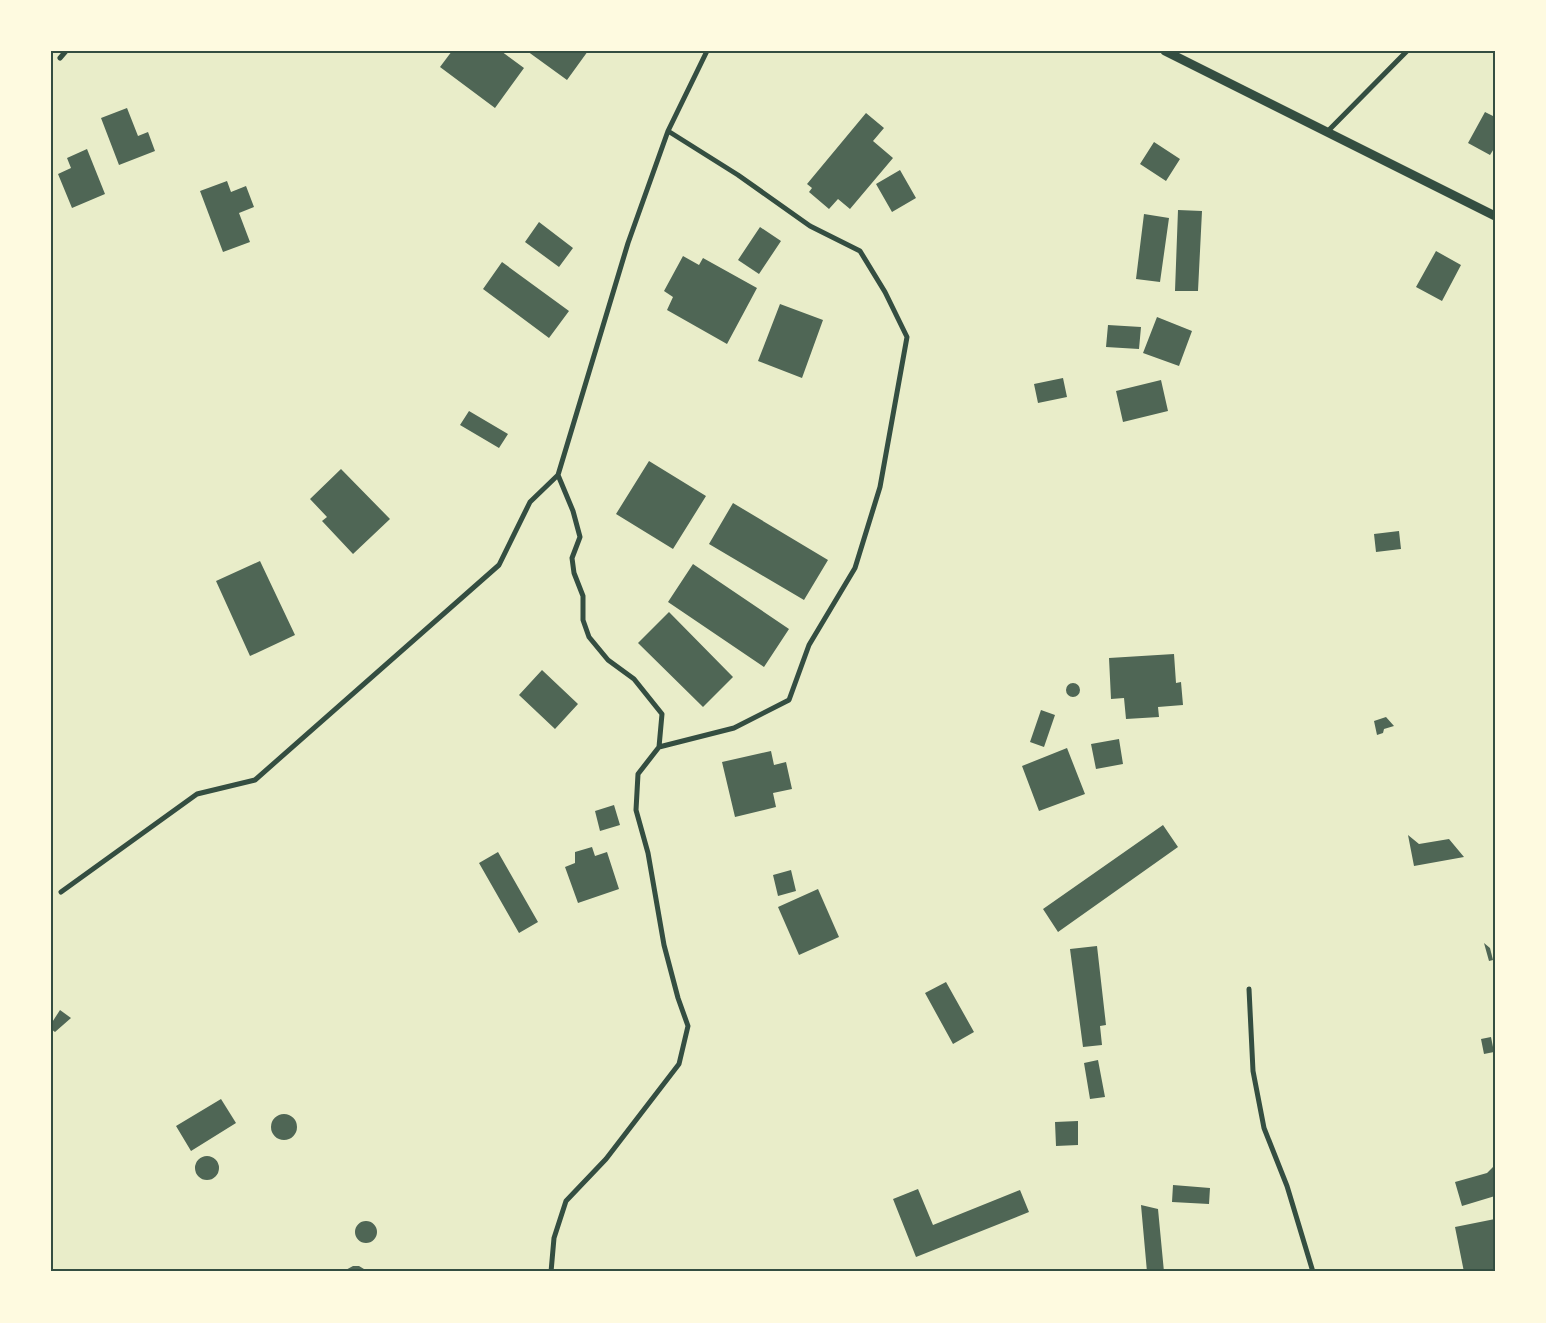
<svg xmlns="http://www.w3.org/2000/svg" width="1546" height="1323" font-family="'Space Grotesk',sans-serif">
<rect width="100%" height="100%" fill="#e9edc9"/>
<path fill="#4f6655" d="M452 51H501L524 68 495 108 440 67Z
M527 51H588L567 80Z
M127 108 138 136 148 132 155 151 119 165 101 118Z
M1485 112 1495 117V147L1490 155 1468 143Z
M866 113 884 128 873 141 893 158 850 209 838 199 829 209 809 192 812 188 807 184Z
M1154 142 1180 159 1166 181 1140 164Z
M87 149 105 194 72 208 58 174 71 168 67 158Z
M900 170 916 198 892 212 876 184Z
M227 181 231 192 246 186 254 207 239 213 250 242 223 252 200 191Z
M1178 210 1202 211 1198 291H1175Z
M1144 214 1169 218 1160 282 1136 279Z
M539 222 573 248 559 267 525 242Z
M760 227 781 241 759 274 738 260Z
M1436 251 1461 265 1442 301 1416 287Z
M683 256 699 265 703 258 757 288 727 344 667 310 673 297 664 291Z
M502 262 569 311 549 338 483 289Z
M780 304 823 320 802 378 758 361Z
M1157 317 1192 331 1179 366 1143 353Z
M1108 325 1141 327 1139 349 1106 347Z
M1063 378 1067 397 1038 403 1034 384Z
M1161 380 1168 411 1123 422 1116 391Z
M469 411 508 434 499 448 460 425Z
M649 461 706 496 673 549 616 514Z
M341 469 390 519 353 554 322 521 327 517 310 499Z
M733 503 828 560 804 600 709 544Z
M1399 531 1401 549 1376 552 1374 534Z
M260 561 295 635 250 656 216 581Z
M693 564 789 629 764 667 668 602Z
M669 612 733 677 703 707 638 643Z
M1174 654 1176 683 1181 682 1183 705 1158 707 1159 717 1126 719 1124 698 1111 699 1109 658Z
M542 670 578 704 555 729 519 695Z
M1066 690a7 7 0 1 1 14 0a7 7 0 1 1-14 0Z
M1041 710 1055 715 1044 747 1030 742Z
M1386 717 1394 726 1384 729 1383 733 1377 735 1374 721Z
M1119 739 1123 764 1096 769 1091 744Z
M1067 748 1085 794 1039 811 1022 766Z
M771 751 774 765 786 762 792 789 773 793 776 807 735 817 722 762Z
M614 805 620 825 600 831 595 811Z
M1163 825 1178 847 1058 932 1043 909Z
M1408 835 1419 844 1449 839 1464 857 1414 866Z
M592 847 595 856 607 852 619 889 578 903 565 867 575 863V852Z
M498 852 538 922 519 933 479 863Z
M791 870 796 891 778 896 773 875Z
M818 889 839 937 799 955 778 907Z
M1484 943 1490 948 1493 960 1489 961Z
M1097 946 1106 1025 1100 1026 1102 1045 1083 1047 1070 949Z
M946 982 974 1032 953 1044 925 993Z
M60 1010 71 1018 55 1032 51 1029V1024Z
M1491 1037 1494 1052 1484 1054 1481 1039Z
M1098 1060 1105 1097 1090 1099 1084 1063Z
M221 1099 236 1123 191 1151 176 1126Z
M271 1127a13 13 0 1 1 26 0a13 13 0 1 1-26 0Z
M1078 1121V1145L1056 1146 1055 1122Z
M195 1168a12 12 0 1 1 24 0a12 12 0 1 1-24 0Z
M1493 1167 1495 1196 1462 1206 1455 1182 1487 1173Z
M1173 1185 1210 1188 1209 1204 1172 1202Z
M918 1189 933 1225 1020 1190 1029 1212 916 1257 893 1199Z
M1141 1205 1158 1209 1164 1272H1147Z
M1495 1219V1272H1464L1455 1227Z
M355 1232a11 11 0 1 1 22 0a11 11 0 1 1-22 0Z
M353 1266H359L369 1272H342Z"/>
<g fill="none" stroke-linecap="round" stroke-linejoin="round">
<path stroke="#344e41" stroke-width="5" d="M60 58 66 51
M1327 132 1407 51
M659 747 734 728 789 700 809 645 855 568 880 487 907 337 885 292 860 251 810 226 738 175 668 131
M61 892 197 794 255 780 499 565 530 502 558 475
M1249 989 1253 1071 1264 1128 1287 1186 1313 1272
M551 1272 554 1238 566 1201 606 1159 679 1064 688 1026 678 998 664 945 648 853 636 810 638 774 659 747 662 714 634 679 608 660 589 637 583 620V596L574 573 572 558 580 537 573 511 558 475 628 243 668 131 707 51"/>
<path stroke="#344e41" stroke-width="9" d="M1165 51 1495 216"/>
</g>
<rect width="1546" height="1323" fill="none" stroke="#fefae0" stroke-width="105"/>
<rect x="52" y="52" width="1442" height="1218" fill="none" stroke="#344e41" stroke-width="2"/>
</svg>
